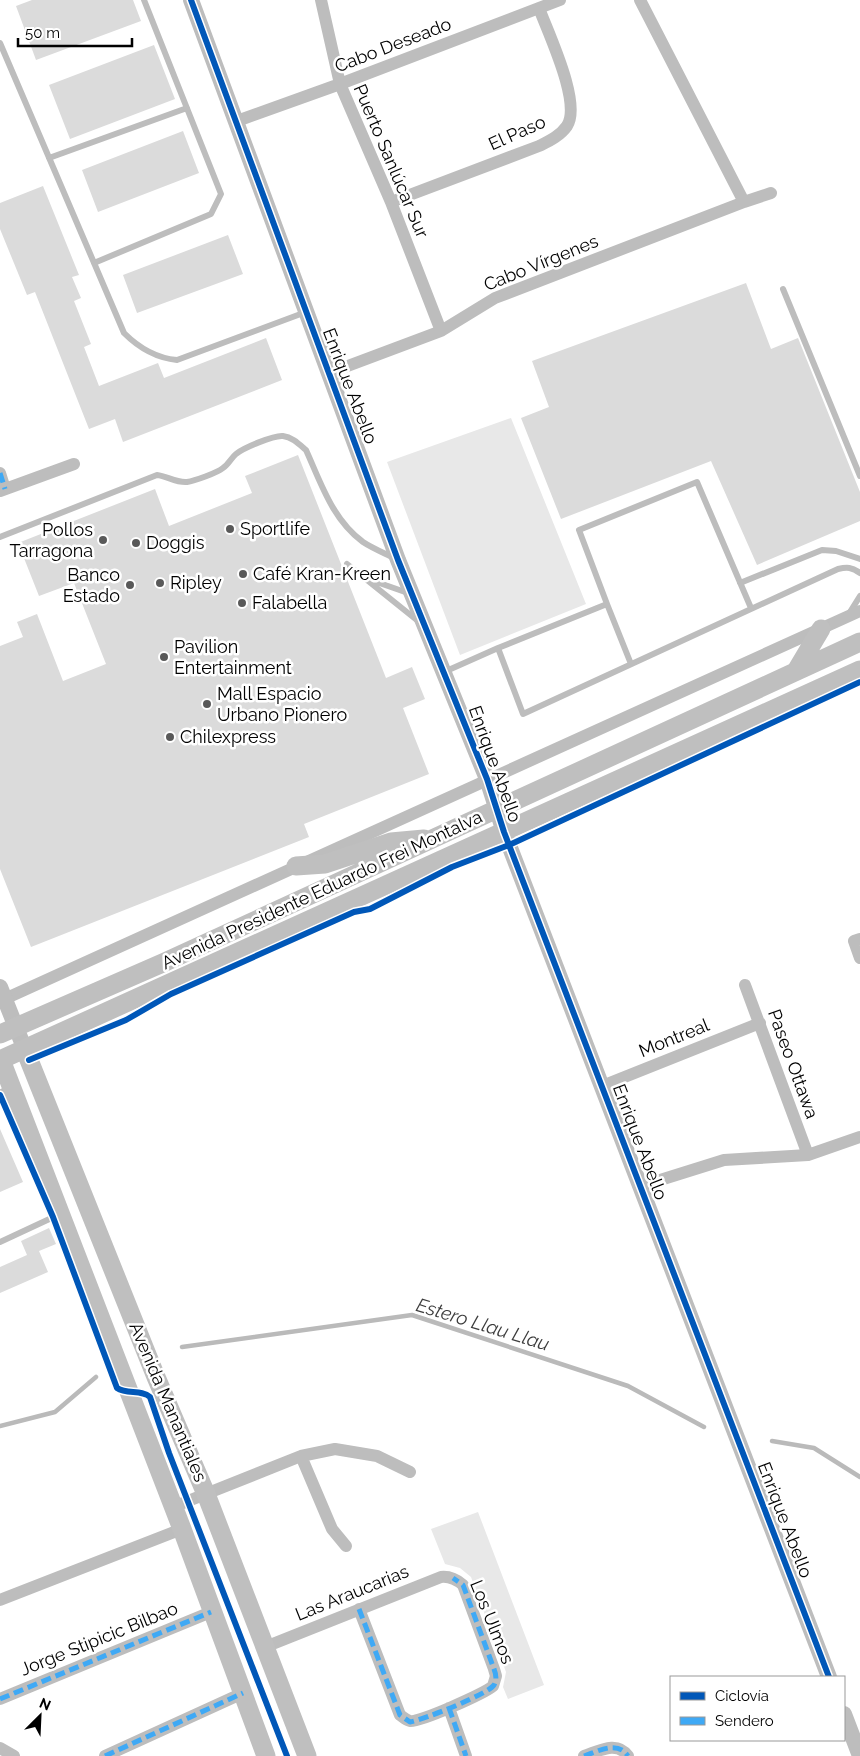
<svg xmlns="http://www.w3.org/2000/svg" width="860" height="1756" font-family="Raleway,sans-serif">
<rect width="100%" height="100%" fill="#fff"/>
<path fill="#e8e8e8" d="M511 418 586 604 460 655 387 462Z
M478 1512 544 1685 508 1699 503 1687 506 1672 471 1577 460 1568 445 1564 431 1529Z"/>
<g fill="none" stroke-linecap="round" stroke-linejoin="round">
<path stroke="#bababa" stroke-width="4.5" d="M182 1347 412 1315 628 1386 704 1427
M0 1426 55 1412 96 1377
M772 1441 814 1448 860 1477"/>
</g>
<path fill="#dbdbdb" d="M32 0H133L141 21 36 60 16 6Z
M154 45 175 99 70 139 49 85Z
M183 131 199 173 98 212 82 170Z
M43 186 79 275 72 277 81 298 74 301 91 344 84 347 99 386 158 363 164 378 266 338 282 380 123 442 115 419 89 429 35 292 27 295 0 229V203Z
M228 235 243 274 137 313 123 275Z
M746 283 771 349 798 338 860 492V521L757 565 711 461 561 519 521 418 549 407 532 361Z
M298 455 386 678 412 667 425 699 403 708 429 774 304 824 309 837 31 947 0 869V646L23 637 17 622 37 614 63 681 106 664 74 583 39 596 18 543 155 489 169 526 252 493 245 476Z
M0 1129 23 1182 0 1192Z
M49 1228 56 1244 39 1251 48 1272 0 1293V1267L27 1255 21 1241Z"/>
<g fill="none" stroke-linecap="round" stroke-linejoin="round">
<path stroke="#bdbdbd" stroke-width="6" d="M0 43 124 333C139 348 156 358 177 360L306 312
M49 158 187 108
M94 263 211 214 221 194 144 0
M783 289 860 476
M0 537 157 475C167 476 176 483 187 482 194 481 217 473 223 468 229 464 231 458 236 454 243 448 274 435 283 436 292 437 299 444 306 450 321 483 332 519 363 542 372 548 384 553 394 558
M347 564 418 621
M368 579 408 593
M740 583 822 550 836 551 860 559
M607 604 631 664
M751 608 697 482 579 530 607 604 498 648 523 714 838 569C847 567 852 567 860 573
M850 612 860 596
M444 672 498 648
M0 1242 58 1215"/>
<path stroke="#bdbdbd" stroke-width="12" d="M321 0 340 84 391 202 441 331
M640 0 744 202
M237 121 340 84 560 0
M391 202 539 146C549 141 560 136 567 126 582 103 548 33 539 8
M329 373 441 331 495 298 744 202 771 193
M0 473 5 489
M0 491 74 464
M860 939 854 941 860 958
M745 985 808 1155
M0 1001 860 611
M602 1086 760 1023
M0 1096 12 1090
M641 1186 724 1160 808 1155 860 1137
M301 1456 332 1529 346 1546
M173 1507 301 1456 335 1449 377 1456 410 1472
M0 1600 182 1529
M265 1647 441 1577C450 1576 456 1579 463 1585L494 1669 496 1676 493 1686C485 1693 419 1723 410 1721 406 1720 403 1717 400 1715L359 1609
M0 1699 211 1612
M449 1708 466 1756
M0 1748 14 1756
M105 1756 243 1693
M584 1756C599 1751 617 1740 628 1756"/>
<path stroke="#bdbdbd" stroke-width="16" d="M191 0 398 560 487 779 504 832 829 1677
M0 987 25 1050
M844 1714 860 1756"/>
<path stroke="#bfbfbf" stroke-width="19" d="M796 671 821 629
M296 866 325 864 391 842 424 839
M0 1034 165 962 860 642
M25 1050 156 1377 206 1494 307 1756
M0 1060 860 670
M1 1060 182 1529 266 1756"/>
<path stroke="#3fa9f5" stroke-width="5" stroke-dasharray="10 5" stroke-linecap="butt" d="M0 473 5 489
M359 1609 400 1715 410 1722C423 1720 488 1694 494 1685 497 1680 496 1674 494 1669L463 1585 453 1578
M0 1699 211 1612
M449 1708 466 1756
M105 1756 243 1693
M584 1756C599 1751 617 1740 628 1756"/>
<g stroke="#fff" stroke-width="9">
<path id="cycleway" d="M191 0 398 560 487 779 504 832 829 1677
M29 1060 126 1020 171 994 354 912 370 909 452 867 509 845 860 682
M0 1095 53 1217 117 1388C127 1395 141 1389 150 1397L169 1453 287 1756"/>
</g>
<use href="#cycleway" stroke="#0057b8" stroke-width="6"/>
</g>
<g fill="#595959" stroke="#fff" stroke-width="2">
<circle cx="230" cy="529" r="5"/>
<circle cx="103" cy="540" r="5"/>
<circle cx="136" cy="543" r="5"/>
<circle cx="243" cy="574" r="5"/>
<circle cx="160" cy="583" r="5"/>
<circle cx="130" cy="585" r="5"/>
<circle cx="242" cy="603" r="5"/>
<circle cx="164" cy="657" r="5"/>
<circle cx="207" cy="704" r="5"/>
<circle cx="170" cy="737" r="5"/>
</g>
<g text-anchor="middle" stroke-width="5" stroke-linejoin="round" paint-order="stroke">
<g font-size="18" fill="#000" stroke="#fff">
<text transform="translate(393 45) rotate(-21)" y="6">Cabo Deseado</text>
<text transform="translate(517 133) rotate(-24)" y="6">El Paso</text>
<text transform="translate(391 161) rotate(67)" y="6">Puerto Sanlúcar Sur</text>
<text transform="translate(541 263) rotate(-22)" y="6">Cabo Vírgenes</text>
<text transform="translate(350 386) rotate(69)" y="6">Enrique Abello</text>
<text transform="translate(495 764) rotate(70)" y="6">Enrique Abello</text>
<text transform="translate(322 890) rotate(-25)" y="6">Avenida Presidente Eduardo Frei Montalva</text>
<text transform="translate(674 1038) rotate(-22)" y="6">Montreal</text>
<text transform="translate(793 1064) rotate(70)" y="6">Paseo Ottawa</text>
<text transform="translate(640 1142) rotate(69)" y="6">Enrique Abello</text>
<text transform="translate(168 1402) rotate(67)" y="6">Avenida Manantiales</text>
<text transform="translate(785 1520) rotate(69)" y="6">Enrique Abello</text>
<text transform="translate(352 1593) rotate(-22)" y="6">Las Araucarias</text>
<text transform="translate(492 1622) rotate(68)" y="6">Los Ulmos</text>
<text transform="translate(99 1639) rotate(-22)" y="6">Jorge Stipicic Bilbao</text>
</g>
<g font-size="18" fill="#000" stroke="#fff" text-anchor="start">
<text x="240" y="535">Sportlife</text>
<text x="93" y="536" text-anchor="end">Pollos<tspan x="93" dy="21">Tarragona</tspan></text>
<text x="146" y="549">Doggis</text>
<text x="253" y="580">Café Kran-Kreen</text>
<text x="120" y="581" text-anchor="end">Banco<tspan x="120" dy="21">Estado</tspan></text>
<text x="170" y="589">Ripley</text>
<text x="252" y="609">Falabella</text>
<text x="174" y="653">Pavilion<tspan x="174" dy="21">Entertainment</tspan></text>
<text x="217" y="700">Mall Espacio<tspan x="217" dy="21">Urbano Pionero</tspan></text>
<text x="180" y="743">Chilexpress</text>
</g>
<g font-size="19" font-style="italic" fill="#3d3d3d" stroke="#fff">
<text transform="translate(483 1324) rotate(17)" y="7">Estero Llau Llau</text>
</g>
</g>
<rect x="670" y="1676" width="175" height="65" fill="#ffffff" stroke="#999999"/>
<rect x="680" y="1692" width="25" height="8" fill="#0057b8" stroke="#999999"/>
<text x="715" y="1701" font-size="15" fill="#000000">Ciclovía</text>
<rect x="680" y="1717" width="25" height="8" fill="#3fa9f5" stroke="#999999"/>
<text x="715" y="1726" font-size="15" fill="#000000">Sendero</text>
<g transform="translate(40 1716) rotate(24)" stroke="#ffffff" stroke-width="4" paint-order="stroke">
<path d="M0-4L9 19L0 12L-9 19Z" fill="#000000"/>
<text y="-8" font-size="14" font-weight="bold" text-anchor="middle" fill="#000000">N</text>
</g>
<path d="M18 38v8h114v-8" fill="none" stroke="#000000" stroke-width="2.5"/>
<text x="25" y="38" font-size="15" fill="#000000" stroke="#ffffff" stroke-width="4" paint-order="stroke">50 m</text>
</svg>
